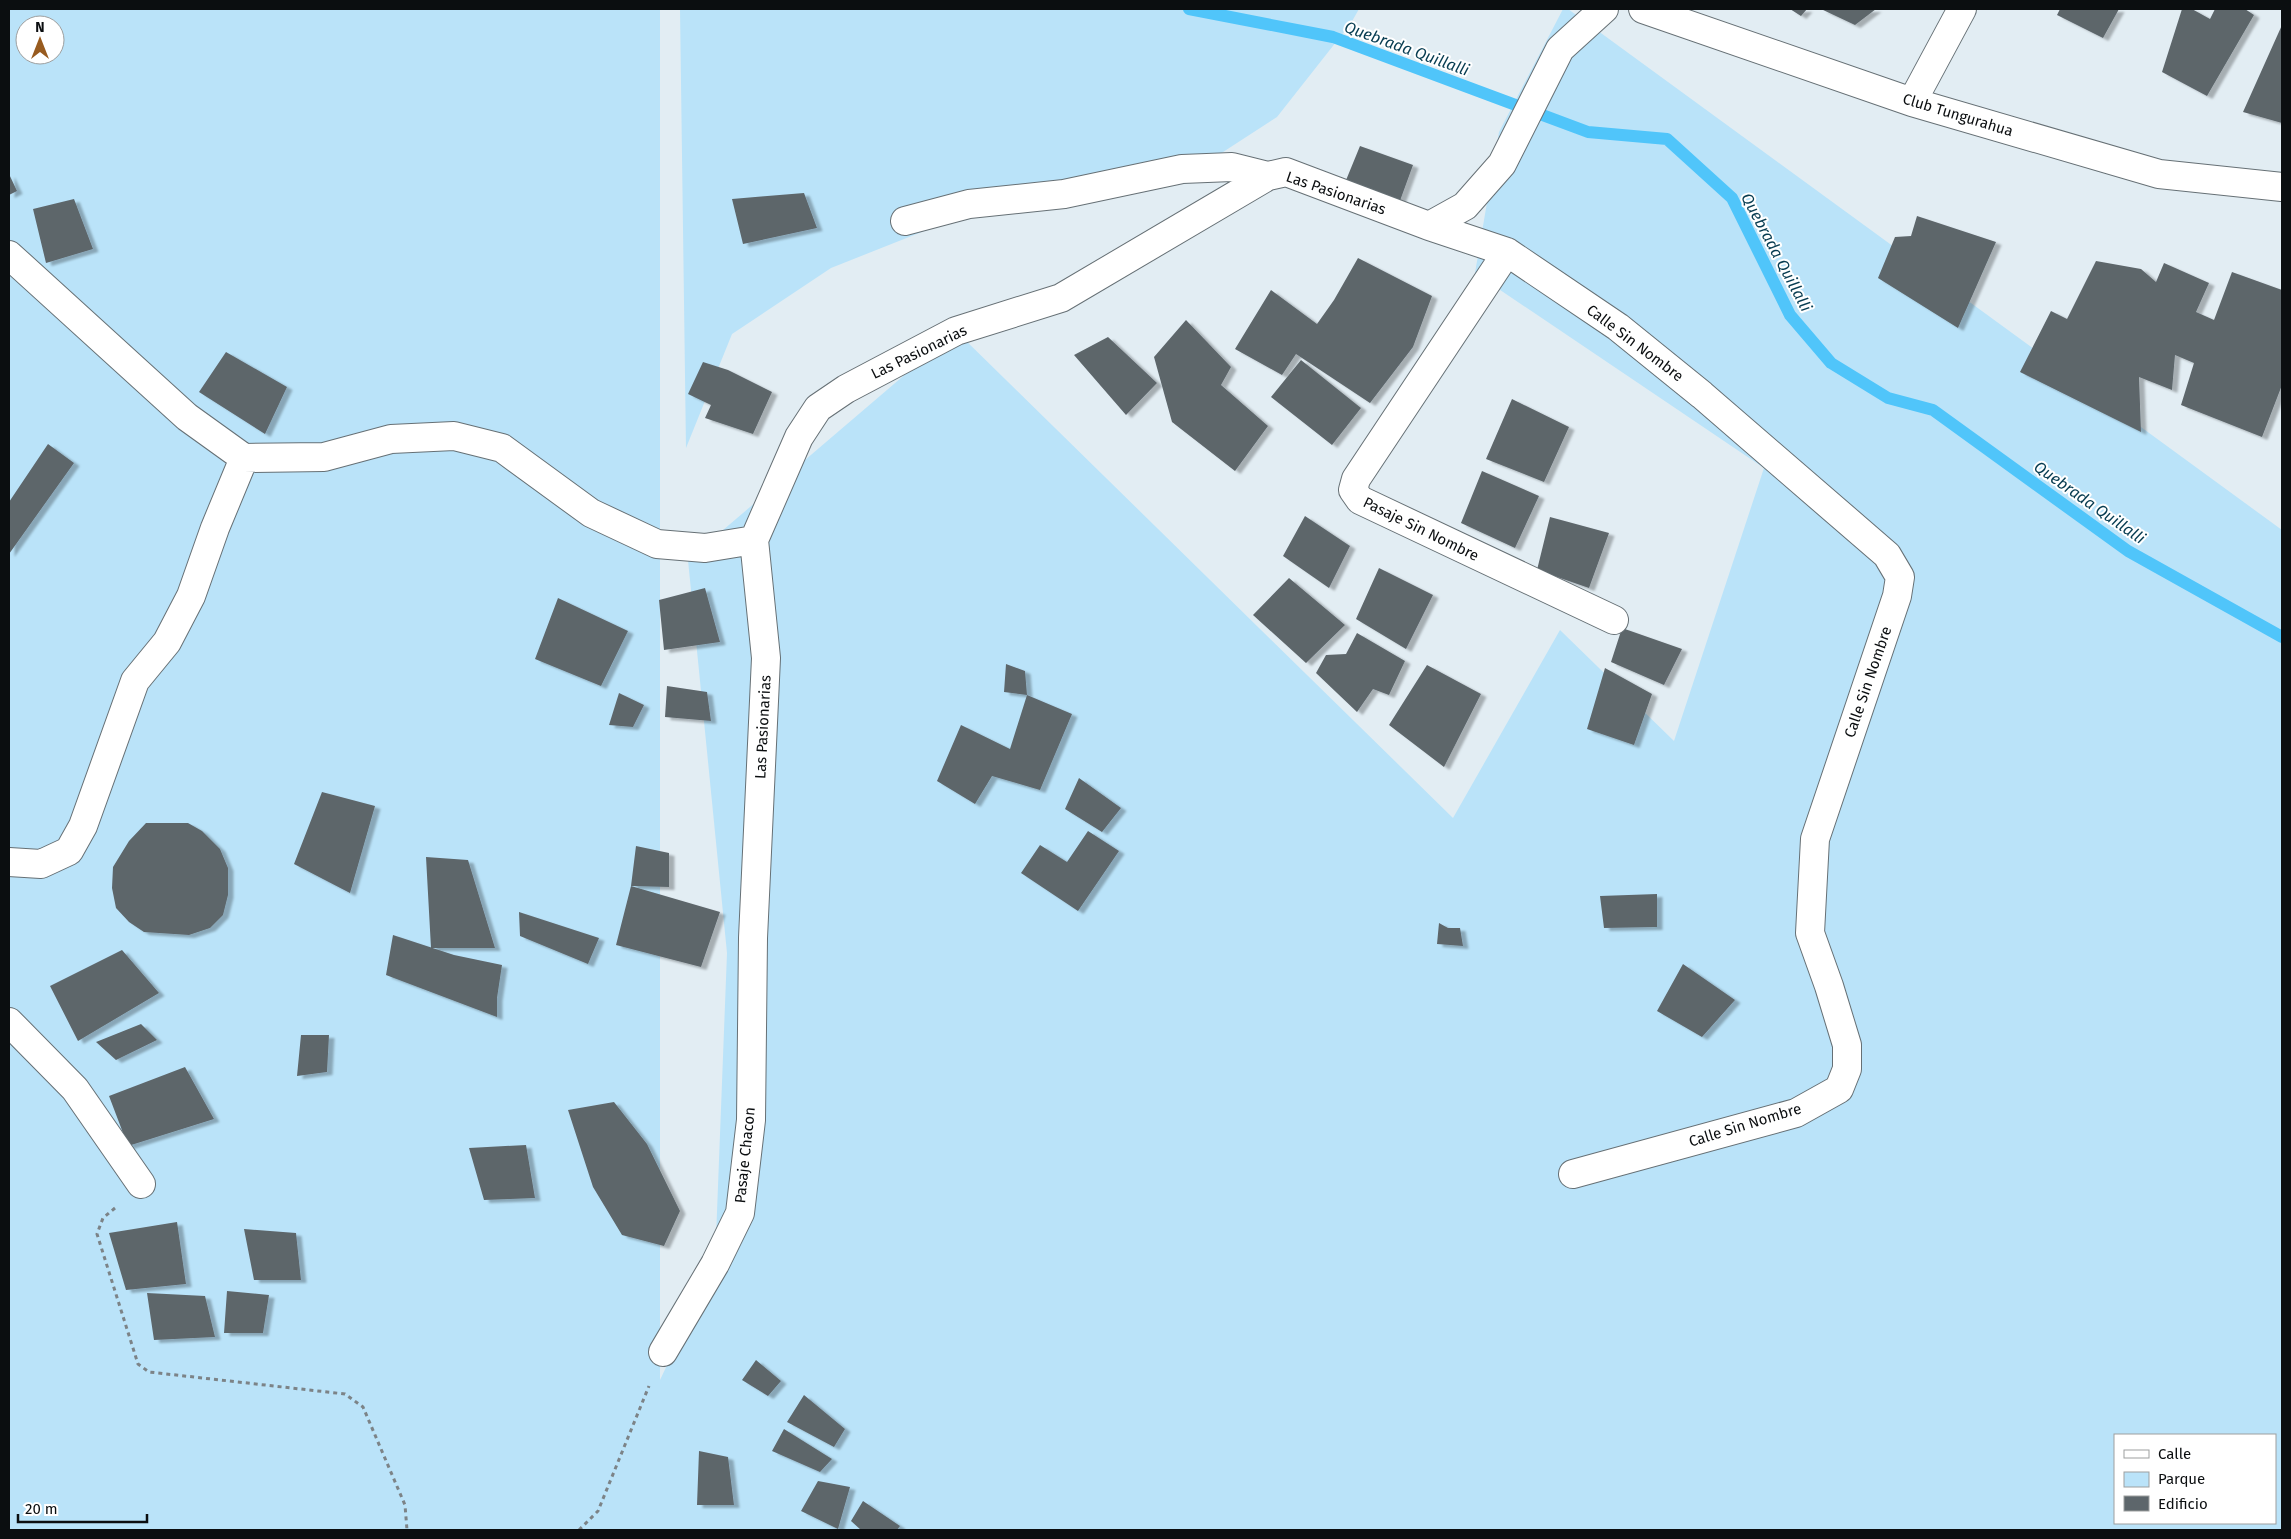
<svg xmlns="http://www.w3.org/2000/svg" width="2291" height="1539" font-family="'Fira Sans',sans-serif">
<defs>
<filter id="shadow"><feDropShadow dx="5.5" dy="3" stdDeviation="1" flood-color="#0004"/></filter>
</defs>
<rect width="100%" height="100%" fill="#e2edf3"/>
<path fill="#bae3f9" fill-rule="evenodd" d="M9 9H660V1380L715 1264 727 953 688 560 956 331 1453 818 1560 630 1674 741 1764 468 1475 273 1499 132 1563 9H1568L2282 530V1530H9ZM25 25H55V55H25ZM2115 1435H2275V1523H2115Z
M680 9H1359L1351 23 1277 117 1203 165 972 212 831 268 732 334 686 448Z"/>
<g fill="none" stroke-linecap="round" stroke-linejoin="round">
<path stroke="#50c5fa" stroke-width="12" d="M1189 9 1333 37 1588 132 1667 139 1732 198 1790 315 1831 363 1888 398 1933 410 2128 551 2282 637"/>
</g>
<path fill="#5d666b" filter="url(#shadow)" d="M1790 9H1807L1801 16Z
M1821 9H1876L1855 25Z
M2060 9H2119L2103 38 2057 15Z
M2182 9H2192L2210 19 2215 9H2245L2254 15 2207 96 2162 72Z
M2282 25V123L2243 112Z
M1360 146 1413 165 1397 209 1342 190Z
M9 174 17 191 9 195Z
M804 193 817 228 743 244 732 199Z
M74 199 93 249 46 263 33 209Z
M1917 216 1996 242 1958 328 1878 278 1895 237 1911 236Z
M1358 258 1432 296 1413 347 1370 403 1296 354 1282 375 1235 349 1271 290 1317 324 1334 300Z
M2096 261 2141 269 2156 282 2164 263 2209 283 2196 312 2214 320 2232 272 2282 290V385L2262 437 2181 405 2194 363 2175 355 2172 390 2139 377 2141 432 2020 372 2051 311 2067 319Z
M1186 320 1231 367 1221 385 1268 426 1235 471 1172 422 1154 357Z
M1108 337 1157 383 1126 415 1074 355Z
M226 352 287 387 265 434 199 392Z
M1301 360 1361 408 1332 445 1271 397Z
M703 362 728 370 772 392 753 434 705 418 711 405 688 394Z
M1512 399 1569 427 1544 482 1486 459Z
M48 444 74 463 9 554V502Z
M1482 471 1539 496 1515 548 1461 523Z
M1305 516 1350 546 1329 588 1283 556Z
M1550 517 1609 533 1589 588 1537 570Z
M1379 568 1433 595 1406 649 1356 619Z
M1289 578 1345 625 1306 663 1253 615Z
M705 588 720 642 664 650 659 600Z
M558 598 628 631 601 686 535 659Z
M1622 628 1682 649 1664 685 1611 662Z
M1357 633 1405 661 1389 695 1373 689 1357 712 1316 673 1326 655 1346 654Z
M1006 664 1025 671 1027 695 1072 714 1040 790 992 776 975 804 937 781 961 725 1010 749 1027 695 1004 692Z
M1427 665 1481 694 1444 767 1389 725Z
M1605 668 1652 694 1634 745 1587 729Z
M667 686 707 692 711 721 665 717Z
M619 693 644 705 633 727 609 725Z
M1079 778 1121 808 1102 832 1065 809Z
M322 792 375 806 350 893 294 864Z
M146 823H188L202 831 220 849 228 868V895L223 915 210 928 189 935 144 932 129 922 116 908 112 888 113 867 129 841Z
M1088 831 1119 851 1078 911 1021 873 1040 845 1067 862Z
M636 846 669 853V887L631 886Z
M426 857 468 860 495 948H431Z
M631 886 720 912 701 967 616 945Z
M1657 894V927L1604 928 1600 896Z
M519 912 599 938 588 964 520 936Z
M1439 923 1448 928H1460L1463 946 1437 944Z
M393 935 454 955 502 965 497 998V1017L386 975Z
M122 950 159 993 78 1041 50 986Z
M1683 964 1735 1000 1702 1037 1657 1011Z
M141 1024 157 1040 116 1060 96 1042Z
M301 1035H329L327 1072 297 1076Z
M185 1067 214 1119 128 1146 109 1096Z
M614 1102 647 1144 680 1211 664 1246 622 1235 593 1187 568 1110Z
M526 1145 535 1198 484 1200 469 1148Z
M177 1222 186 1284 126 1290 109 1233Z
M244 1229 296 1233 301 1280H254Z
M227 1291 269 1295 263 1333H224Z
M147 1293 205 1296 215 1337 154 1340Z
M756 1360 781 1381 768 1396 742 1380Z
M804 1395 845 1429 834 1447 787 1422Z
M784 1429 832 1459 820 1472 772 1451Z
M699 1451 728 1457 734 1505H697Z
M818 1481 850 1487 838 1529 801 1511Z
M863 1501 900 1526 897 1530H861L851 1521Z"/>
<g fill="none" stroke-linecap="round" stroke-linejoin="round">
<g stroke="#667075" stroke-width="30">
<path id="minor" d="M1643 9 1912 102 2159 174 2282 187
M1912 102 1962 9
M905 221 969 204 1064 194 1182 169 1232 167 1268 176
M1429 226 1507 252 1618 327 1702 395 1887 555 1900 577 1897 596 1815 839 1810 933 1829 986 1847 1045V1069L1839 1089 1796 1113 1573 1174
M1507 252 1356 479 1353 490 1360 500 1614 620
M9 255 187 417 244 458 324 457 391 439 454 436 502 448 591 513 657 544 705 548 754 540
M9 862 41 864 69 851 83 826 135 681 167 642 191 596 215 528 244 458
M9 1022 75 1089 141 1184
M663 1352 715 1264 740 1213 751 1120 753 938 766 658 754 540 799 437 818 408 846 389 956 331 1061 298 1268 176 1286 172 1429 226 1465 206 1502 164 1560 49 1604 9"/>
</g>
<path stroke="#7c8387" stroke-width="3" stroke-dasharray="4 4" stroke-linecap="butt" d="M115 1208 103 1218 97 1234 138 1364 149 1372 345 1394 363 1407 405 1505 407 1530
M579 1530 598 1511 649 1386"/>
<use href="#minor" stroke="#fff" stroke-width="28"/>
</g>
<g text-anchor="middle" stroke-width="4" stroke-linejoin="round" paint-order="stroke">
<g font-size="15" fill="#0b0e10" stroke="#fff">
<text transform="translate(1958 115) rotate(17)" y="5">Club Tungurahua</text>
<text transform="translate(1336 193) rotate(19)" y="5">Las Pasionarias</text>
<text transform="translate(1635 343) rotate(37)" y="5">Calle Sin Nombre</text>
<text transform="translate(919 352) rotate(-26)" y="5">Las Pasionarias</text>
<text transform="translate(1421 529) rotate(26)" y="5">Pasaje Sin Nombre</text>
<text transform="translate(1868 682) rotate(-71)" y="5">Calle Sin Nombre</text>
<text transform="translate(763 727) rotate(-87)" y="5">Las Pasionarias</text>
<text transform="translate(1745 1125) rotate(-17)" y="5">Calle Sin Nombre</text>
<text transform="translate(745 1155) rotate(-84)" y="5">Pasaje Chacon</text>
</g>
<g font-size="16" font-style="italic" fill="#073c51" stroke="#fff">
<text transform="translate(1407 48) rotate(20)" y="6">Quebrada Quillalli</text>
<text transform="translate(1777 252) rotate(62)" y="6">Quebrada Quillalli</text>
<text transform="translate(2090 502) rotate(35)" y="6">Quebrada Quillalli</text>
</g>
</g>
<rect width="2291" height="1539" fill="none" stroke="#0b0e10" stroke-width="20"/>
<rect x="2114" y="1434" width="162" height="90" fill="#ffffff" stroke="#9d9f9f"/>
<rect x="2124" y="1450" width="25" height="8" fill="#ffffff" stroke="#9d9f9f"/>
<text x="2158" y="1459" font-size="15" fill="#0b0e10">Calle</text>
<rect x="2124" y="1472" width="25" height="15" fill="#bae3f9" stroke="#9d9f9f"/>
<text x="2158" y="1484" font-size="15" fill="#0b0e10">Parque</text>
<rect x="2124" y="1496" width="25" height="15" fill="#5d666b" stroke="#9d9f9f"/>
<text x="2158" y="1509" font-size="15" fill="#0b0e10">Edificio</text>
<g transform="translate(40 40)"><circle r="24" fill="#ffffff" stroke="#9d9f9f"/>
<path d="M0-4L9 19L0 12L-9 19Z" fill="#985b1f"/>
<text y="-8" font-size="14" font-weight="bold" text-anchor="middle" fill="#0b0e10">N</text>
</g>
<path d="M18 1514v8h129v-8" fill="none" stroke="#0b0e10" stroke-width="2.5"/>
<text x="25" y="1514" font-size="15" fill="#0b0e10" stroke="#ffffff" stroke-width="4" paint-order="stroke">20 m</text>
</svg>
